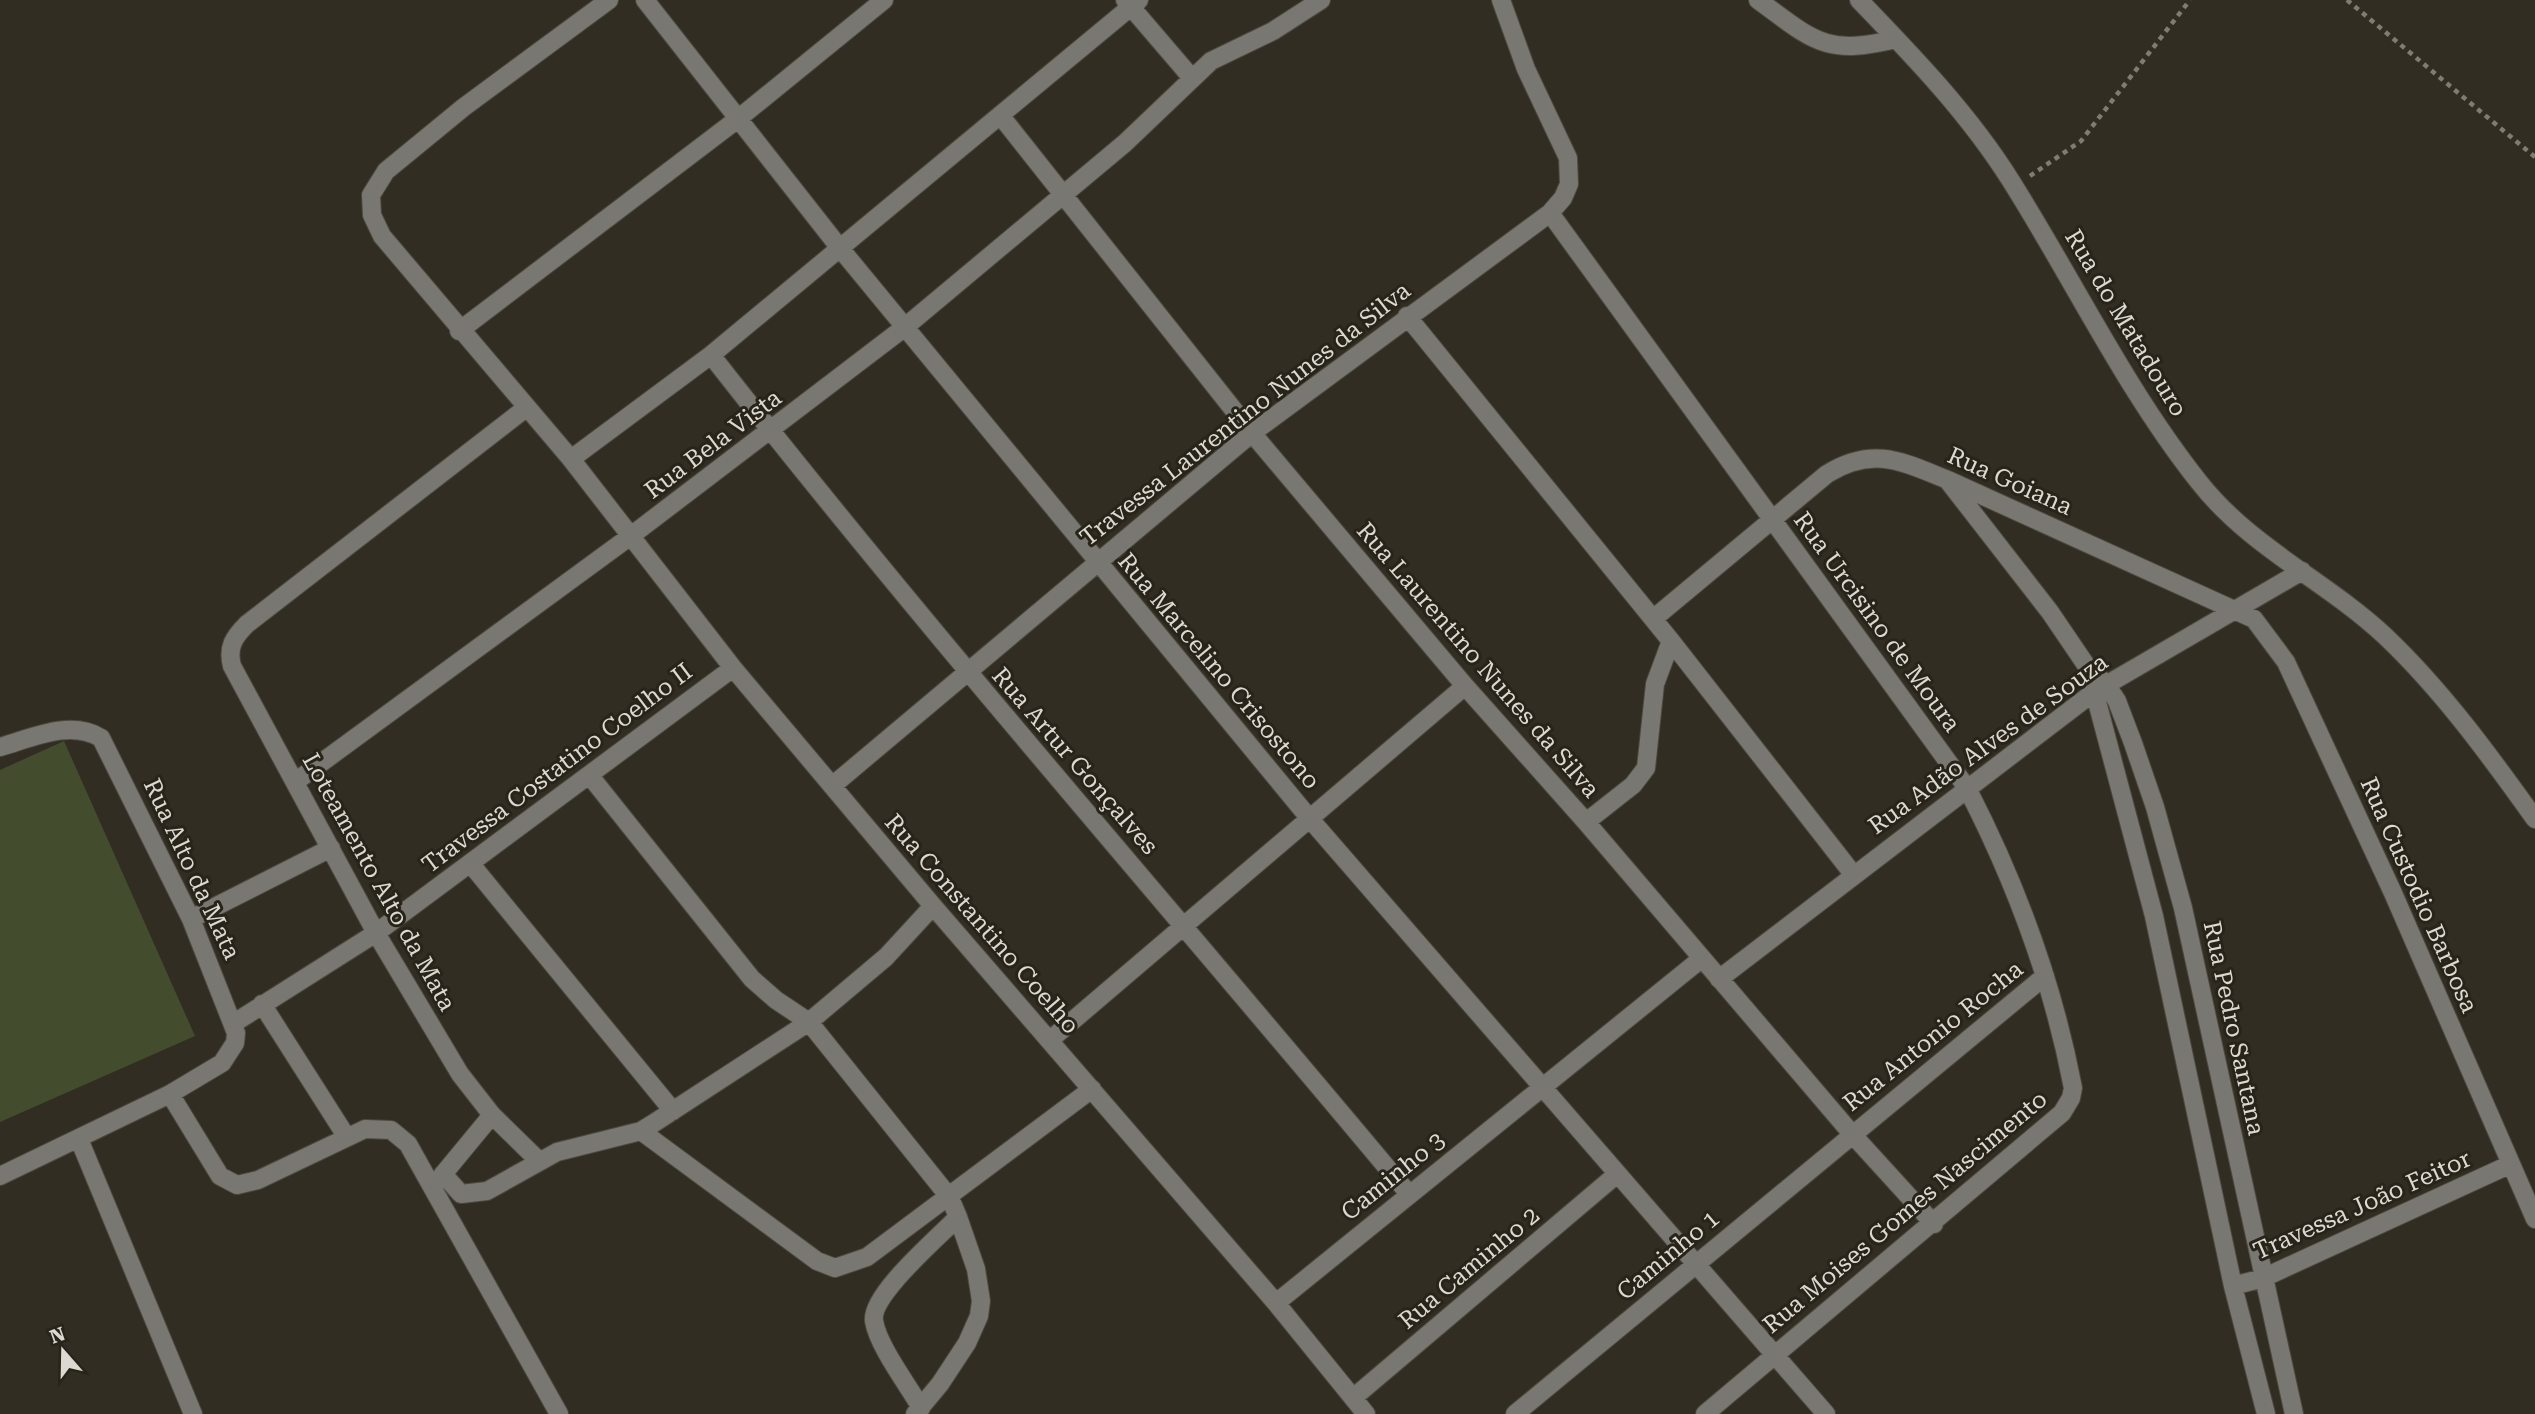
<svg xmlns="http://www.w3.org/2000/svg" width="2535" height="1414" font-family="'Roboto Serif',serif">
<rect width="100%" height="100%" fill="#322d23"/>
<path fill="#434c2d" d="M64 741 195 1036 0 1122V770Z"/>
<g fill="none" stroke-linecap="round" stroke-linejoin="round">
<g stroke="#4d493f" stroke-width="20">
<path id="minor" d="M609 0 464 107 386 171 371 195 372 215 382 236 571 459 733 668 933 906 1276 1303 1366 1414
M645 0 839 247 1310 819 1826 1414
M1125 0 1191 77
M1758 0C1814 41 1825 56 1896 39
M1859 0C1914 57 1969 114 2011 181 2074 281 2126 390 2199 482 2251 548 2325 580 2385 636 2442 690 2490 756 2535 819
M1000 115 1252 433 1465 686 1586 822 1852 1134 1934 1224
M1550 213 1967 788C2016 883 2053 983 2073 1088L2071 1098 2062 1113 1705 1414
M1407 316 1671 641 1853 874
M459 331 739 118 884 0
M711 355C935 641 1176 914 1409 1194
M526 408 247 624C234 637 227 647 232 666L376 933 460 1074 492 1115 539 1161
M571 459 711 355 1139 0
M1949 482 2050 612 2088 668 2106 684 2117 701 2133 743 2155 807 2183 908 2294 1414
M1653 619 1827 474C1873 445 1903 462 1948 480L2254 619 2286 662 2393 893 2535 1219
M2088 668 2154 916 2233 1286 2266 1414
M0 747C32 738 70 719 101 738L191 919 236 1033 235 1043 222 1063 170 1094 0 1176
M590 776 752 979 776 1000 809 1022 950 1198 958 1217 976 1269 981 1301 979 1316 967 1343 940 1384 915 1414
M295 782 632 535 905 327 1125 143 1211 61 1273 31 1321 0
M832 786 1252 433 1550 213 1563 198 1569 184 1568 158 1526 69 1501 0
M1586 822 1633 785 1646 768 1655 684 1671 641
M470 863 673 1111
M191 919 331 848
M1719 979 2094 692 2302 571
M262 1004 346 1136
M234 1023 376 933 733 668
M1050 1040 1465 686
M170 1094 220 1176 237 1185 258 1180 365 1129 391 1130 408 1144 559 1414
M641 1131 817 1261 835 1268 867 1257 1092 1089
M79 1139 193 1414
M443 1174 461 1194 487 1191 557 1152 641 1131 654 1123 809 1022 886 957 933 906
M435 1184 492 1115
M2233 1286 2263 1278 2511 1164
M1276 1303 1701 959
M1353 1398 1616 1175
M921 1408C908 1385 878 1346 874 1321 870 1295 939 1237 958 1217
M1515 1414 2045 976"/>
</g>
<path stroke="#807c74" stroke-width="4.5" stroke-dasharray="5 5" stroke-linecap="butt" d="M2347 0 2535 157
M2030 176 2081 141 2190 0"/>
<use href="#minor" stroke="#797771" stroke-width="18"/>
</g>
<g text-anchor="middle" stroke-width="6" stroke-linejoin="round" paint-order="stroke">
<g font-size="24" fill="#dbd9d2" stroke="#282419">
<text transform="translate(2126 323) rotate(59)" y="8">Rua do Matadouro</text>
<text transform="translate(1245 414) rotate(-38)" y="8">Travessa Laurentino Nunes da Silva</text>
<text transform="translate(713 444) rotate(-37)" y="8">Rua Bela Vista</text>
<text transform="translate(2010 481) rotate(24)" y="8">Rua Goiana</text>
<text transform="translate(1877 622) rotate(54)" y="8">Rua Urcisino de Moura</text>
<text transform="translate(1478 660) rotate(49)" y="8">Rua Laurentino Nunes da Silva</text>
<text transform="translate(1219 671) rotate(50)" y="8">Rua Marcelino Crisostono</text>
<text transform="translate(1988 744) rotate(-36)" y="8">Rua Adão Alves de Souza</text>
<text transform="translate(1075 761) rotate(49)" y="8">Rua Artur Gonçalves</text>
<text transform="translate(557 768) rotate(-37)" y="8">Travessa Costatino Coelho II</text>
<text transform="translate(192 869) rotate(65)" y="8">Rua Alto da Mata</text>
<text transform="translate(379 882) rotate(61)" y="8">Loteamento Alto da Mata</text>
<text transform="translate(2419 895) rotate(66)" y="8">Rua Custodio Barbosa</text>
<text transform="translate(982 924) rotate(49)" y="8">Rua Constantino Coelho</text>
<text transform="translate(2234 1028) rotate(78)" y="8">Rua Pedro Santana</text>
<text transform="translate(1933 1036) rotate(-39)" y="8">Rua Antonio Rocha</text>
<text transform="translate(1393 1176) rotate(-39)" y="8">Caminho 3</text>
<text transform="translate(2362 1205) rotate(-24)" y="8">Travessa João Feitor</text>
<text transform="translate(1905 1212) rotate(-40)" y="8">Rua Moises Gomes Nascimento</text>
<text transform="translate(1668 1255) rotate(-40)" y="8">Caminho 1</text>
<text transform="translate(1469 1268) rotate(-40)" y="8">Rua Caminho 2</text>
</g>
</g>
<g transform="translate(63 1351) rotate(340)" stroke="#282419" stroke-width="5" paint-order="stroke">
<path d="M0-5L12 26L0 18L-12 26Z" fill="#dbd9d2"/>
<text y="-10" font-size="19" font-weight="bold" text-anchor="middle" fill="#dbd9d2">N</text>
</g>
</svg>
